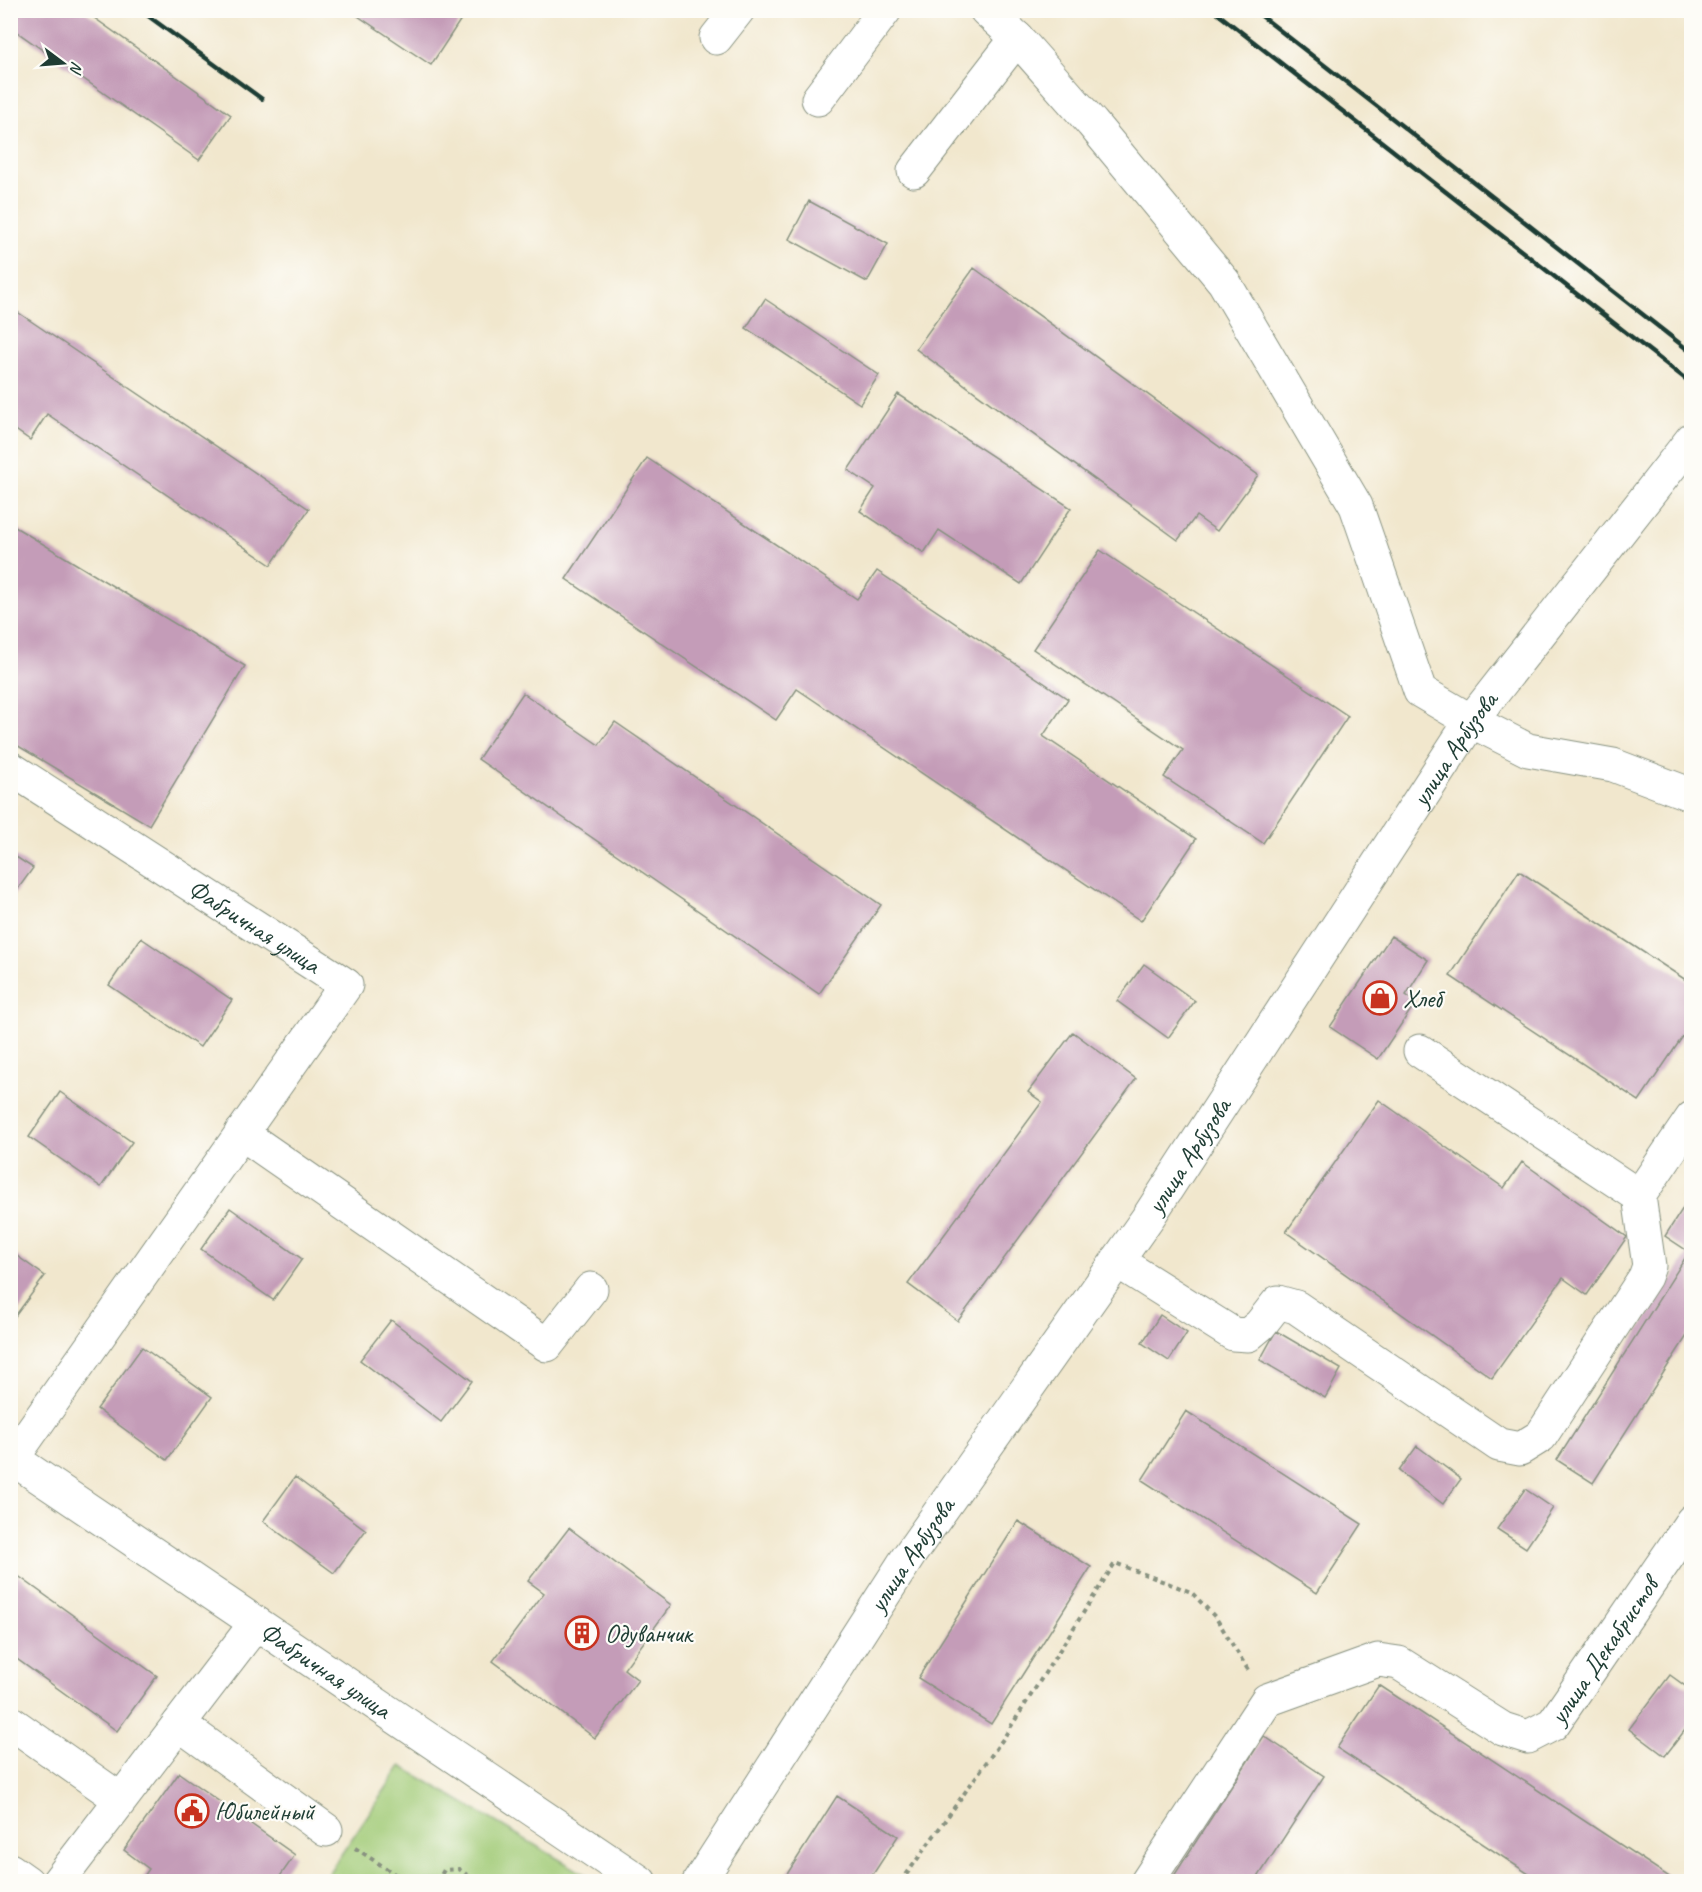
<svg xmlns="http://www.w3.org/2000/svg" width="1702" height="1892" font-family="Caveat,sans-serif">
<rect width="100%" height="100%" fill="#fdfcf7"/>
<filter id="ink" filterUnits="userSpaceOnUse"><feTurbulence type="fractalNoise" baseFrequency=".0167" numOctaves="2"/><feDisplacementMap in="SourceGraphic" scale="12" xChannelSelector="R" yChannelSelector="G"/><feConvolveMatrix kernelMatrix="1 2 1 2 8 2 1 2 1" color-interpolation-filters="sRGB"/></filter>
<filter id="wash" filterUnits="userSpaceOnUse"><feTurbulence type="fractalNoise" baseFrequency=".008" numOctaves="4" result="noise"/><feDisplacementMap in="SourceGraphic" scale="24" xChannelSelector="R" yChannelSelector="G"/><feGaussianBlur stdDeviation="1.35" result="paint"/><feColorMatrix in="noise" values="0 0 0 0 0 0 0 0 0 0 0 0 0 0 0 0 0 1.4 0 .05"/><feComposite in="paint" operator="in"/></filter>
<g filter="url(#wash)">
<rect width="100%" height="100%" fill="#f1e7cd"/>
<path fill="#a0ca76" stroke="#608455" stroke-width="1.5" d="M401 1766 596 1881H323Z"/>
<g id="blocks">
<path fill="#c49cb8" d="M10 10H83L231 115 199 160 10 27Z
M349 10H467L431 65Z
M809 201 888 244 867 282 789 239Z
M974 268 1258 475 1217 531 1196 516 1178 540 916 349Z
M765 299 879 375 860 404 746 328Z
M10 307 309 509 271 565 47 414 30 440 10 426Z
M898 394 1071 508 1021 584 939 530 924 553 860 511 875 488 848 470Z
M647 458 857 599 877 571 1068 699 1043 736 1196 839 1141 921 797 689 776 720 566 579Z
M10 524 245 666 149 825 10 741Z
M1100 550 1348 716 1263 843 1164 777 1183 750 1033 649Z
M523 693 599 745 615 722 881 905 819 994 478 759Z
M10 853 33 868 10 900Z
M1519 871 1692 984V1023L1639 1101 1450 976Z
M1391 936 1428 960 1406 995 1416 1002 1378 1059 1330 1027Z
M141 938 232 1000 200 1047 109 985Z
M1144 964 1195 1001 1168 1038 1117 1001Z
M1073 1032 1136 1079 958 1321 908 1284 1042 1102 1028 1092Z
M60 1092 132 1142 101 1187 29 1137Z
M1379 1100 1504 1188 1522 1162 1627 1237 1587 1295 1563 1278 1492 1378 1286 1232Z
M1692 1194V1328L1593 1483 1557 1460 1689 1252 1665 1236Z
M230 1208 302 1259 273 1300 201 1249Z
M10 1251 45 1276 10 1323Z
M1160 1315 1187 1333 1169 1361 1142 1343Z
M391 1320 472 1381 441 1422 360 1360Z
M1276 1331 1341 1369 1325 1398 1260 1360Z
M142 1347 212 1397 167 1460 97 1409Z
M1186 1411 1362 1524 1317 1593 1142 1480Z
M1417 1446 1461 1479 1443 1504 1399 1471Z
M295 1477 366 1530 334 1573 263 1521Z
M1525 1489 1553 1508 1526 1548 1497 1529Z
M1018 1521 1091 1567 991 1724 918 1678Z
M569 1528 671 1605 624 1669 638 1680 595 1738 493 1661 544 1593 528 1581Z
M10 1570 157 1676 117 1731 10 1654Z
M1670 1675 1692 1691V1721L1665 1756 1629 1729Z
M1379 1685 1677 1882H1541L1337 1748Z
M1264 1736 1324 1776 1255 1882H1170Z
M179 1773 295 1855 276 1882H140L149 1869 124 1850Z
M837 1796 898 1836 868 1882H782Z"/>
</g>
</g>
<g filter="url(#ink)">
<use href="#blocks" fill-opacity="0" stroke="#889280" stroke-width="1.5"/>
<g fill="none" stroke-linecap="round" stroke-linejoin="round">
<g stroke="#889280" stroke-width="35">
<g id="minor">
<path d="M986 10 1017 38 1092 123 1224 282 1356 506 1420 691 1471 721 1528 750 1613 765 1692 795"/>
<path d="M716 38 738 10"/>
<path d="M818 99 885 10"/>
<path d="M914 171 1017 38"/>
<path id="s1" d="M10 768 346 985 12 1459"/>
<path d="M241 1133 547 1345 591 1289"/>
<path d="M1639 1196 1692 1118"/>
<path d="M1117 1261 1233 1334 1248 1335 1260 1325 1278 1302 1296 1307 1499 1445 1520 1449 1541 1436 1645 1277 1649 1266 1639 1196 1420 1051"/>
<path id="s2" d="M10 1457 640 1882"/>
<path d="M10 1722 120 1799"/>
<path d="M179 1724 326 1830"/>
<path d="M10 1870 27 1882"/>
<path d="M58 1882 256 1623"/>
<path id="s3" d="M699 1882 908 1557 1149 1216 1471 721 1692 439"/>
<path id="s4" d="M1147 1882 1267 1700 1378 1660 1399 1663 1503 1729 1528 1737 1553 1724 1692 1521"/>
</g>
</g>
<path stroke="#889280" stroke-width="4" stroke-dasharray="4.5 4.5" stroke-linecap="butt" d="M355 1848 407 1882
M437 1882 444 1870 459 1869 477 1882
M901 1882 1003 1739 1115 1563 1191 1592 1216 1618 1250 1673"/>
<use href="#minor" stroke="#fff" stroke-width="33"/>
<path stroke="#1f3d34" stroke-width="4.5" d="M140 10 262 99
M1213 10 1692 384
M1254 10 1692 353"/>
</g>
</g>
<defs>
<g id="shop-ring" transform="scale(1.725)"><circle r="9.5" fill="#fdfcf7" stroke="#c8321e" stroke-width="1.5"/><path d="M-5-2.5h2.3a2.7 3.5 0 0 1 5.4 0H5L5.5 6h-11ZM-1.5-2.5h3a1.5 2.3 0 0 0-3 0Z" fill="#c8321e"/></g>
<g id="building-ring" transform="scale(1.725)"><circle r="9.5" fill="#fdfcf7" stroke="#c8321e" stroke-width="1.5"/><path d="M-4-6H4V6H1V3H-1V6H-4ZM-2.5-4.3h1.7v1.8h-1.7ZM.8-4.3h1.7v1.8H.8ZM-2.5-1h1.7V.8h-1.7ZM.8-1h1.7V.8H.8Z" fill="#c8321e"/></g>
<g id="civic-ring" transform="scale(1.725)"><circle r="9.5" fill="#fdfcf7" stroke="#c8321e" stroke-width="1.5"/><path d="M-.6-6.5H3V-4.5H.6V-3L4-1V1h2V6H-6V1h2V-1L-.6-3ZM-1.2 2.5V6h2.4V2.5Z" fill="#c8321e"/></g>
</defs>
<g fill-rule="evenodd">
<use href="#shop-ring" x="1380" y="998"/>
<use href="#building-ring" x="582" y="1633"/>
<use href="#civic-ring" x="192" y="1811"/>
</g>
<g text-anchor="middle" stroke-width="4.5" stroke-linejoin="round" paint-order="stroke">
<g font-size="26" fill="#1f3d34" stroke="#fdfcf7">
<text dy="9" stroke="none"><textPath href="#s3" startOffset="1362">улица Арбузова</textPath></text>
<text dy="9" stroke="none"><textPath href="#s1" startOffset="291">Фабричная улица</textPath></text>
<text dy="9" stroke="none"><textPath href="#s3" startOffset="876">улица Арбузова</textPath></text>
<text dy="9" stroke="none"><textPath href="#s3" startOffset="390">улица Арбузова</textPath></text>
<text dy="9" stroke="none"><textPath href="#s4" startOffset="624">улица Декабристов</textPath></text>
<text dy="9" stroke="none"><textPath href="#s2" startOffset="381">Фабричная улица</textPath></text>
</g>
<g font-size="26" fill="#1f3d34" stroke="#fdfcf7" text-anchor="start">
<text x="1403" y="1007">Хлеб</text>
<text x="605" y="1642">Одуванчик</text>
<text x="215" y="1820">Юбилейный</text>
</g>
</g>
<rect width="1702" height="1892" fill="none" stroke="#fdfcf7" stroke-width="36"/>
<g transform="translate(63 63) rotate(106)" stroke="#fdfcf7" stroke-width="4.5" paint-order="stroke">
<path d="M0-4.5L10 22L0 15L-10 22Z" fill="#1f3d34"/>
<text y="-9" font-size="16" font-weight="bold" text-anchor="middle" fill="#1f3d34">N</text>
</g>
</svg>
